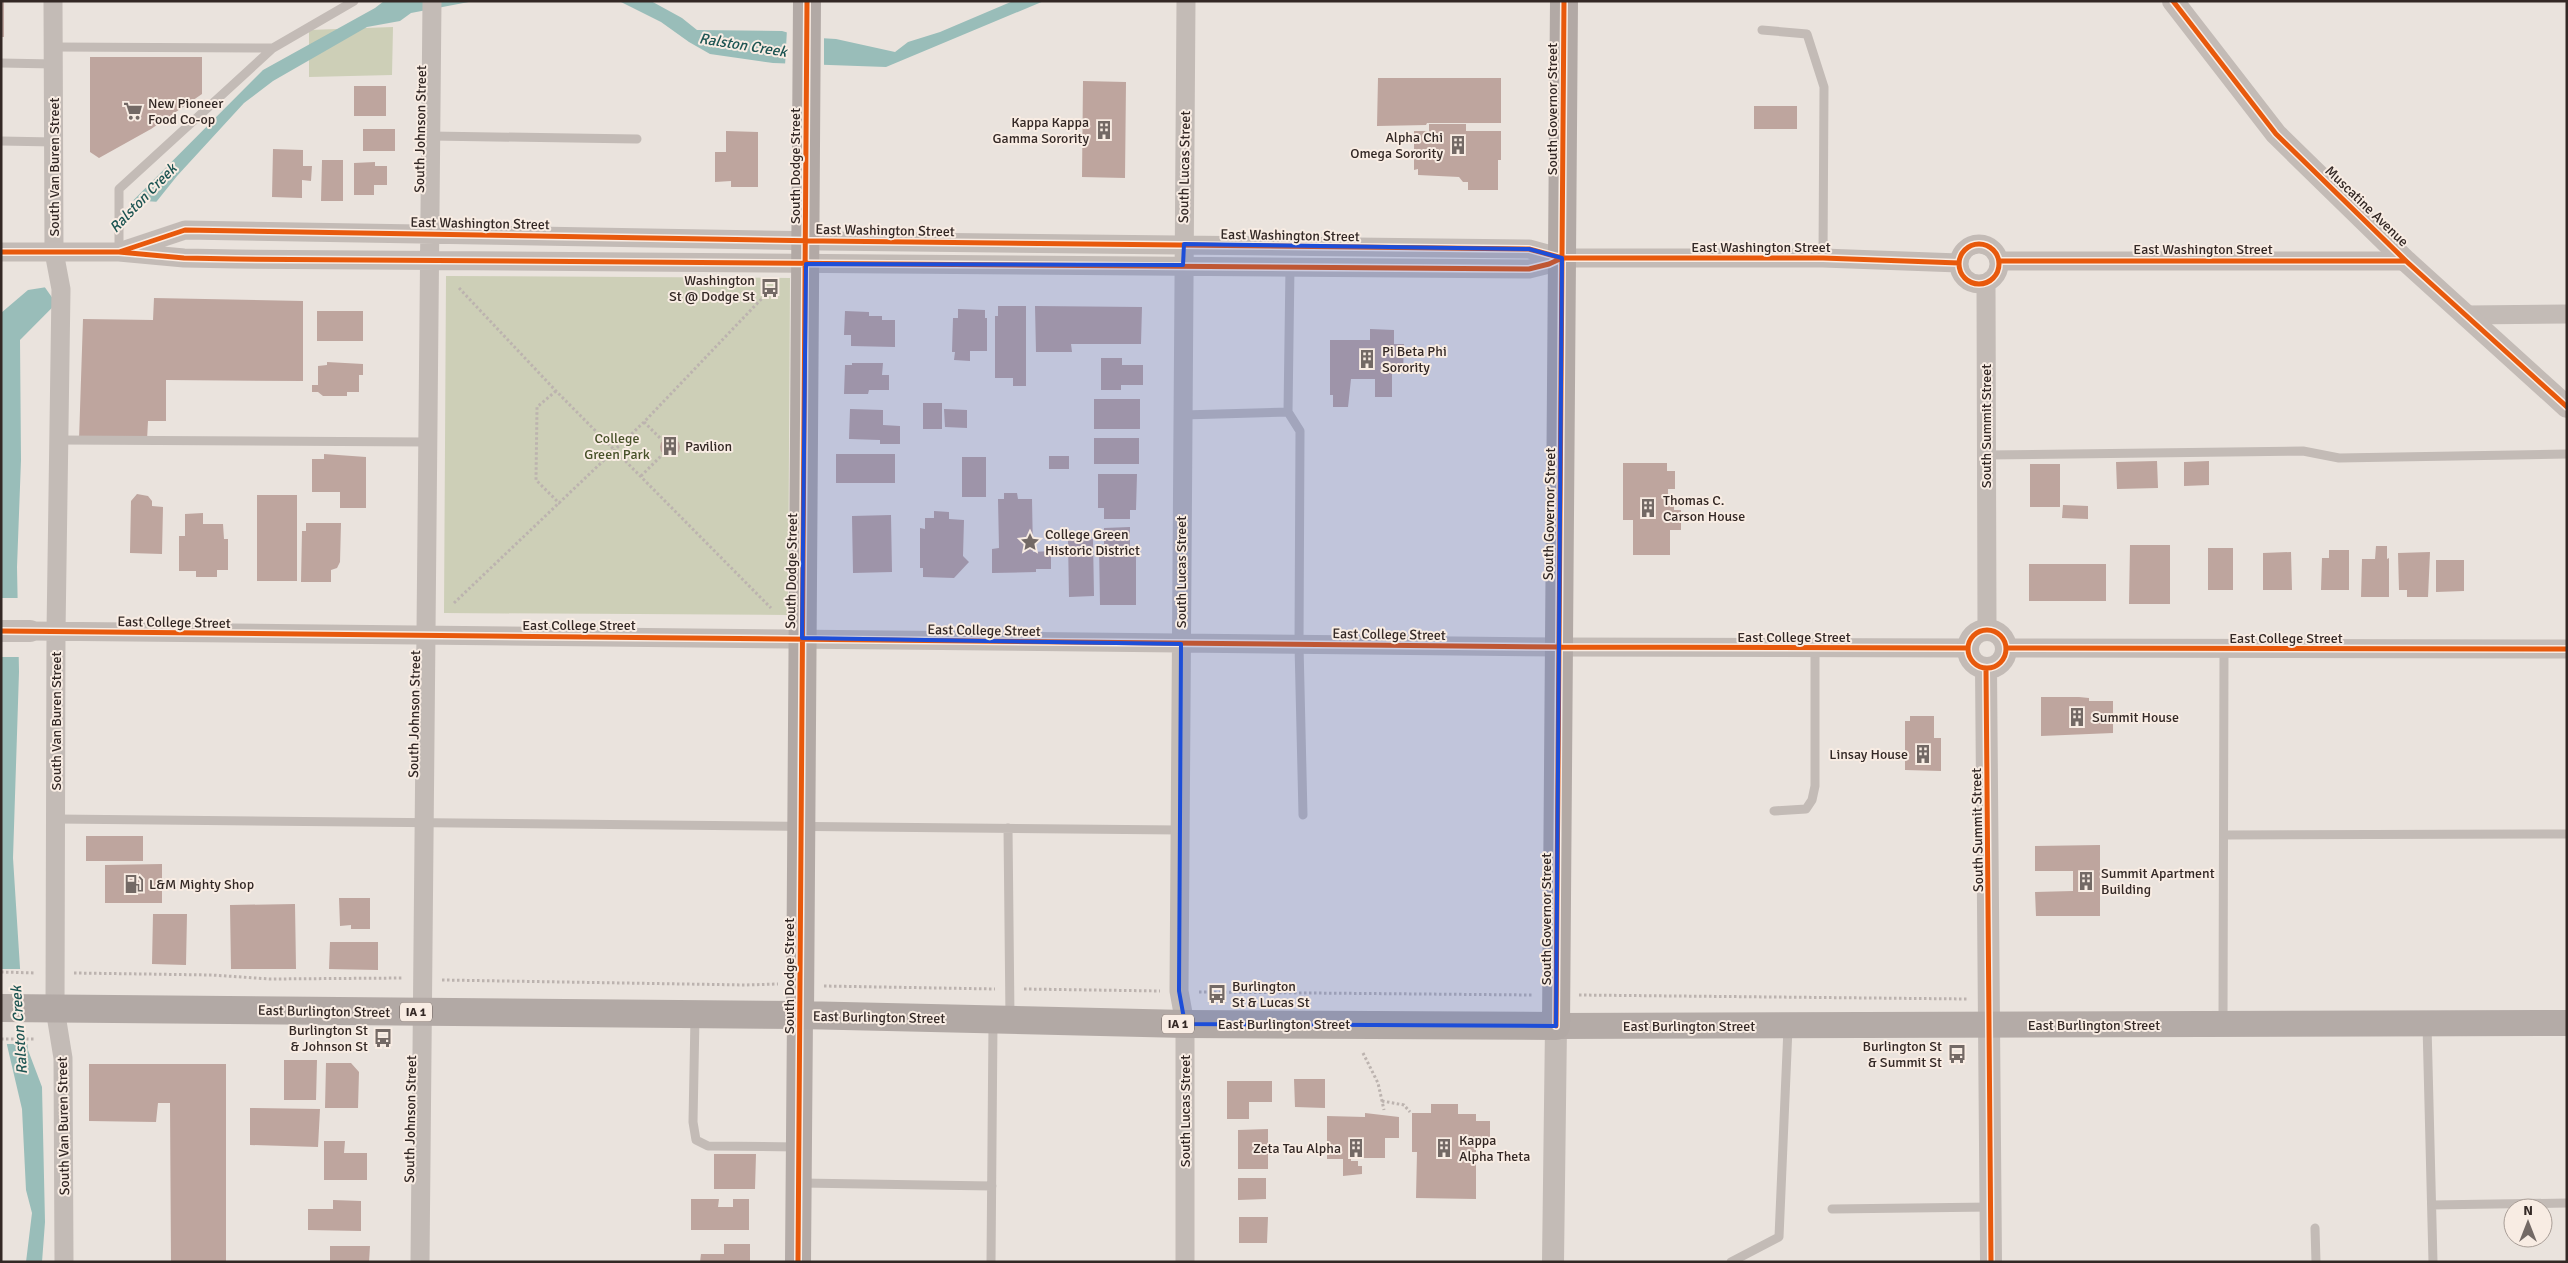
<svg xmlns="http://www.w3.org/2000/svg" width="2568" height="1263" font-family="Signika,sans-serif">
<rect width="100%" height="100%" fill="#eae3dd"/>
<path fill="#cdcfb7" d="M393 27 392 75 309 77V30Z
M446 276 790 278 788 615 444 613Z"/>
<path fill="#99bdb9" d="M384 1H474L411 13 400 21 367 27 273 81 244 103 177 176 153 206 20 340 21 460 17 567 19 672 13 858 20 968 28 1050 42 1087 45 1222 42 1262H26L32 1213 26 1190 22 1109 7 1045 1 976V313L28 290 47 287 263 70 375 8Z
M619 1H651L682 18 697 30 782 31 803 37 836 39 895 52 908 42 940 32 1013 1H1044L886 67 773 63 710 54 689 42 661 22Z"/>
<path fill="#eae3dd" d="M787 29 803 34 824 36V67L785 66Z
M129 200 160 202 58 306 44 286Z
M1 598H22L21 657H1Z
M1 969H22L30 1044H4Z"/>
<path fill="#bea59e" d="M1 1H4V37H1Z
M90 57H202V94L151 129 99 158 90 152Z
M1378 78H1501V123H1427L1426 125 1377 126Z
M1083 81 1126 82 1125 178 1082 177Z
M354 86H386V116H354Z
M1754 106H1797V129H1754Z
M1429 124H1466V131H1501V160H1498V190H1468V182H1463L1459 177 1418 175V169L1414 170V131H1429Z
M363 129H395V151H363Z
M726 131 758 132V187H731V181L715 182V152H726Z
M273 149 303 150V166H312L311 181 302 180V198L272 197Z
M322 160H343V201H321Z
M375 162V166H387V185H374V195H354V163Z
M154 298 303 301V381L166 380V421H148L147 440H79L83 319 153 320Z
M998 306H1026V386H1013V378H995V316H998Z
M1035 306 1142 307 1141 344H1071L1072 352H1036Z
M958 309 985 310V318H987V351H970V361L954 360 955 352H952L953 318H958Z
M317 311H363V341H317Z
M845 311 869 312V316H882V320H895V347L851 346V335H844Z
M1370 329 1394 330V344H1404L1403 373H1392V397H1375V379H1351L1348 407H1333V395H1330V340H1370Z
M1101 358H1122V365H1143V385H1121V390H1101Z
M327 362 363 364V375H359V392H347V396H323L318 392H312V385H318V366L327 365Z
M852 363H883L882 375H889V390H869L868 394H844L845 365H852Z
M1094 399H1140V429H1094Z
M923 403H942V429H923Z
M850 409 883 410V425L900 426V444H880V440L849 439Z
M944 409 967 410V428L945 427Z
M660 447a10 10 0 1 1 20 0a10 10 0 1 1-20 0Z
M1094 438H1139V464H1094Z
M324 454 366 457V508H340V492H312V459H324Z
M836 454H895V483H836Z
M1049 456H1069V469H1049Z
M962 457H986V497H962Z
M2157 461 2158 488 2117 489 2116 462Z
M2209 461V485L2184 486V462Z
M1623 463H1667V471H1675V489H1668V506H1674V510H1681V530H1670V555H1633V520H1623Z
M2030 464H2060V507H2030Z
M1098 474H1137L1136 510H1130V519H1104V508H1098Z
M1004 493H1017L1018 499H1032L1033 552 1051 551V569H1036V572L992 573V549L999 548 998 499H1004Z
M137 494 148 496 152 501V506L163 507 162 554 130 553 131 501Z
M257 495H297V581H257Z
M2063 505 2088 506V519L2062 518Z
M934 511 949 512V519L964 520 963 556 969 562 954 578 923 577V568H920V528L925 529V518H934Z
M203 513V524H223L224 539H228V570H217V577H196V571H179V536H185V514Z
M891 515 892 572 853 573 852 516Z
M306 523H341L340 562 337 568 331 570V582H301L302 531H306Z
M1130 527V551H1136V605H1100L1099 545H1104V528Z
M1093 539 1094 596 1069 597 1068 540Z
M2130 545H2170V604H2129Z
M2376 546H2387V559L2389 558V597H2361L2362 559H2375Z
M2208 548H2233V590H2208Z
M2329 550H2349V590H2321L2322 558H2329Z
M2291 552 2292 590H2263V553Z
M2430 552 2428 597H2407V590H2399L2398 553Z
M2436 560H2464V591L2436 592Z
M2029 564H2106V601H2029Z
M2041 697H2079L2089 698V701H2113V733L2041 736Z
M1910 716H1934V738H1941V771L1905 770V721H1910Z
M86 836H143V861H86Z
M2100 845V916H2036L2035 892 2073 891V871H2035V846Z
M162 864V903H105V865Z
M339 898H370V929H351V925L340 926Z
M295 904 296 969H231L230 905Z
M153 914H187L186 965 152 964Z
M330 942H378V970L329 969Z
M284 1060H317L316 1100H284Z
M326 1063H351L359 1072 358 1108H325Z
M89 1064H226V1262H171L170 1103H158L156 1122 89 1121Z
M1294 1079H1325V1108L1295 1107Z
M1227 1081H1272V1102H1249V1119H1227Z
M1431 1104H1458V1114H1476V1121H1490V1144H1476V1199L1416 1198 1417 1152H1412V1113H1431Z
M250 1108 320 1109 318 1147 250 1145Z
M1365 1113 1399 1117V1138H1385V1158H1351V1161H1358V1166H1362V1174L1343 1176V1159H1327V1116L1365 1117Z
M1268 1129V1169H1238V1130Z
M324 1141H345L344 1153H367V1180H324Z
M714 1154H756L755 1189H714Z
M1238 1178H1266V1199L1238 1200Z
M691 1199H719L718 1207H733V1199H749V1230H691Z
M333 1200 361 1201V1231L308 1230V1209H333Z
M1239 1217H1268L1267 1243H1239Z
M724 1244H750V1262H700L701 1254H724Z
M330 1246H370L369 1262H330Z"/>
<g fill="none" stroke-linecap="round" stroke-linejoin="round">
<path stroke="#bcb3af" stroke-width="3" stroke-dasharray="2.5 2.5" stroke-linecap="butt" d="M459 288 556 391 771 608
M556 391 537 407 536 480 560 504
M644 422 662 440
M641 476 663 454
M454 603 644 422 769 291
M1 972 36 973
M74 973 212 975 270 979 403 978
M442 980 745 985 778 984
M824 986 995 989
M1024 989 1160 991
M1199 992 1532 995
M1579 995 1967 999
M1 1039H35
M1363 1053 1378 1083 1384 1110
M1382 1101 1404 1105 1410 1112"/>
<path stroke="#c3bbb6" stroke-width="9" d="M1762 30 1807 34 1824 87 1823 258
M54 47 273 48 354 1
M1 63 54 64
M431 136 637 139
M1 141 54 142
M119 252V189L273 48
M1288 412 1300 431 1299 645 1303 815
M1183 415 1288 412 1290 266
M60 440 427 442
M1986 455 2303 451 2339 458 2567 454
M1774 811 1806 809 1812 800 1815 786V649
M56 819 1180 830
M1008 828 1010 1018
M2224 835 2567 834
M695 1017 693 1122 696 1140 708 1146 798 1147
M2223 1022 2224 649
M2427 1025 2433 1262
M801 1183 992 1186
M2432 1205 2567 1203
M1832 1209 1991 1207
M2315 1228 2316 1262
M991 1262 993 1022
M1731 1262 1779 1237 1788 1028"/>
<path stroke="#c3bbb6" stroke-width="19" d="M53 1 54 252 61 289 56 632 55 1009 63 1058 64 1262
M1959 264a20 20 0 1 1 40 0a20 20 0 1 1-40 0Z
M1 252H119L184 258 236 259 1529 269 1549 264 1562 258
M119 252 185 230 823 241 1529 249 1562 258H1823L1959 263
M1999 261H2406
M1986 283 1987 629
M2467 315 2567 314
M30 631 1559 647 1967 648
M2006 648 2567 649
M420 1262 432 1
M1185 1262V1024L1179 991 1186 1"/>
<path stroke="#c3bbb6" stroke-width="22" d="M2173 1 2276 134 2406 261 2567 407
M1968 649a19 19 0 1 1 38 0a19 19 0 1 1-38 0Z
M1 631H30
M1986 668 1991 1262
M1553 1262 1556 1026"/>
<path stroke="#b4aba7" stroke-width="26" d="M1556 1026 2567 1023
M798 1262 800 1015"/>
<path stroke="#b2a9a5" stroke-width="28" d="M1 1008 800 1015 1185 1024 1556 1026 1564 1
M800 1015 807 1"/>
<g stroke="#f8ece3" stroke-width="8">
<path id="cycleway" d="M2173 1 2276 134 2406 261 2567 407
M1959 264a20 20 0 1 1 40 0a20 20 0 1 1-40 0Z
M1 252H119L184 258 236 259 1529 269 1549 264 1562 258
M119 252 185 230 823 241 1529 249 1562 258H1823L1959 263
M1999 261H2406
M1968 649a19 19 0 1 1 38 0a19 19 0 1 1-38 0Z
M1 631 1559 647 1967 648
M2006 648 2567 649
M1986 668 1991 1262
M1556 1026 1564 1
M798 1262 807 1"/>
</g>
<use href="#cycleway" stroke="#e8590c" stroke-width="5"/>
</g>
<path fill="#1d4ed8" fill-opacity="0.2" stroke="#1d4ed8" stroke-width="4" stroke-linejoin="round" d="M1184 244 1529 249 1562 258 1556 1026 1185 1024 1179 991 1181 644 802 638 806 264 1183 265Z"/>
<defs>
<g id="supermarket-bare" transform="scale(1.5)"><path d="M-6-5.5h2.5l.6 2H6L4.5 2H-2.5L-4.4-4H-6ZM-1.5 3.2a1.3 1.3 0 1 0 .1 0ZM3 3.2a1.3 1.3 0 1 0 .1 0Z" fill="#736965" stroke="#f8ece3" stroke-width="2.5" paint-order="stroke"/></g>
<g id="building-bare" transform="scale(1.5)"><path d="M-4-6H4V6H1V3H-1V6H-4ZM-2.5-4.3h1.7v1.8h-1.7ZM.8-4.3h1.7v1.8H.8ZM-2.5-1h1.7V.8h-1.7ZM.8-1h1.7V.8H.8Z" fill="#736965" stroke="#f8ece3" stroke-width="2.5" paint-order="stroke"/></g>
<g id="bus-bare" transform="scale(1.5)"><path d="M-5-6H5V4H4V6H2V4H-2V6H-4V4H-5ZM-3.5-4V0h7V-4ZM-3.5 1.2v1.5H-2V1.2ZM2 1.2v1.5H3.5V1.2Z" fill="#736965" stroke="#f8ece3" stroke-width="2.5" paint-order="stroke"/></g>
<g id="sight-bare" transform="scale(1.5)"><path d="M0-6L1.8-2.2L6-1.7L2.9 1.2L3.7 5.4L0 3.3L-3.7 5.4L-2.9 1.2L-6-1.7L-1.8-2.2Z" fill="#736965" stroke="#f8ece3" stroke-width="2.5" paint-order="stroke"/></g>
<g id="fuel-bare" transform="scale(1.5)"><path d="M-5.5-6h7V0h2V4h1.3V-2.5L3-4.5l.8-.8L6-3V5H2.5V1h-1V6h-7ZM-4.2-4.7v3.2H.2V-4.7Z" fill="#736965" stroke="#f8ece3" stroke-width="2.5" paint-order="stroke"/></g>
</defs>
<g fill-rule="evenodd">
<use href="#supermarket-bare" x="133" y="111"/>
<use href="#building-bare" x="1104" y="130"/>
<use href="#building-bare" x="1458" y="145"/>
<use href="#bus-bare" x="770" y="288"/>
<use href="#building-bare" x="1367" y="359"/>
<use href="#building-bare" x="670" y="446"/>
<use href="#building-bare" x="1648" y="508"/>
<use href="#sight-bare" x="1030" y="542"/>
<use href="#building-bare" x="2077" y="717"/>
<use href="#building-bare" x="1923" y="754"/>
<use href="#building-bare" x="2086" y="881"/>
<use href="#fuel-bare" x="134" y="884"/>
<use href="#bus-bare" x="1217" y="994"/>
<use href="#bus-bare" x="383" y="1038"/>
<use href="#bus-bare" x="1957" y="1054"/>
<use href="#building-bare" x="1356" y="1148"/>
<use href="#building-bare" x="1444" y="1148"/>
</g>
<g text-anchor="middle" stroke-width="4" stroke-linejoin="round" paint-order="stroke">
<g fill="#f8ece3" stroke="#6e635e" stroke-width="1">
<rect x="400" y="1002.5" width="32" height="19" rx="4"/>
<rect x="1162" y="1014.5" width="32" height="19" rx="4"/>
</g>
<g font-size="12" font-weight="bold" fill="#332825">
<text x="416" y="1016">IA 1</text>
<text x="1178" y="1028">IA 1</text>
</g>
<g font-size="14" fill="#332825" stroke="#f8ece3" text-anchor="start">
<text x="148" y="108">New Pioneer<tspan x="148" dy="16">Food Co-op</tspan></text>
<text x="1089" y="127" text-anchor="end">Kappa Kappa<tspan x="1089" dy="16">Gamma Sorority</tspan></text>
<text x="1443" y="142" text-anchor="end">Alpha Chi<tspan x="1443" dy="16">Omega Sorority</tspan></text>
<text x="755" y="285" text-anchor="end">Washington<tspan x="755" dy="16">St @ Dodge St</tspan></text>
<text x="1382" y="356">Pi Beta Phi<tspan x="1382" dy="16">Sorority</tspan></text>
<text x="685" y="451">Pavilion</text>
<text x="1663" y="505">Thomas C.<tspan x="1663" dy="16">Carson House</tspan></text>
<text x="1045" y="539">College Green<tspan x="1045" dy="16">Historic District</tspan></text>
<text x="2092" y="722">Summit House</text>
<text x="1908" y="759" text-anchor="end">Linsay House</text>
<text x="2101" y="878">Summit Apartment<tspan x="2101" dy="16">Building</tspan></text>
<text x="149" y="889">L&amp;M Mighty Shop</text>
<text x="1232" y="991">Burlington<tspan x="1232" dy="16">St &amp; Lucas St</tspan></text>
<text x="368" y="1035" text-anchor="end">Burlington St<tspan x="368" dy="16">&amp; Johnson St</tspan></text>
<text x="1942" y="1051" text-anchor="end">Burlington St<tspan x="1942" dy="16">&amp; Summit St</tspan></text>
<text x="1459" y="1145">Kappa<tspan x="1459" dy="16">Alpha Theta</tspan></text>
<text x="1341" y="1153" text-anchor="end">Zeta Tau Alpha</text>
</g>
<g font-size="14" fill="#332825" stroke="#f8ece3">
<text transform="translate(1552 109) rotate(-90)" y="5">South Governor Street</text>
<text transform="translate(420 129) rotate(-89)" y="5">South Johnson Street</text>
<text transform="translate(795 166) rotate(-90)" y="5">South Dodge Street</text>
<text transform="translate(54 167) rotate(-90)" y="5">South Van Buren Street</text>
<text transform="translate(1184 167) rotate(-89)" y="5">South Lucas Street</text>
<text transform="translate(2367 206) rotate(44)" y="5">Muscatine Avenue</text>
<text transform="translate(480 223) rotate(1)" y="5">East Washington Street</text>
<text transform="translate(885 230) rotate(1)" y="5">East Washington Street</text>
<text transform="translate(1290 235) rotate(1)" y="5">East Washington Street</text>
<text x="1761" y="252">East Washington Street</text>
<text x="2203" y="254">East Washington Street</text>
<text transform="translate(1986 426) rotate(-90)" y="5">South Summit Street</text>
<text transform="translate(1549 514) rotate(-89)" y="5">South Governor Street</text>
<text transform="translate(791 571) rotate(-89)" y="5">South Dodge Street</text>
<text transform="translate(1181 572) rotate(-90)" y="5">South Lucas Street</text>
<text transform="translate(174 622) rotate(1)" y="5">East College Street</text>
<text x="579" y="630">East College Street</text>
<text transform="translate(984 630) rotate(1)" y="5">East College Street</text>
<text transform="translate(1389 634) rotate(1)" y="5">East College Street</text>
<text x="1794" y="642">East College Street</text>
<text x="2286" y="643">East College Street</text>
<text transform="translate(414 714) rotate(-89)" y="5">South Johnson Street</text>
<text transform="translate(56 721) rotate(-90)" y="5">South Van Buren Street</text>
<text transform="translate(1977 830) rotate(-91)" y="5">South Summit Street</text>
<text transform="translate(1546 919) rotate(-90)" y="5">South Governor Street</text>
<text transform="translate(789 976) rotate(-90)" y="5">South Dodge Street</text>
<text transform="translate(324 1011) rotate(1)" y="5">East Burlington Street</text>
<text transform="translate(879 1017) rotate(1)" y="5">East Burlington Street</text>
<text x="1284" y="1029">East Burlington Street</text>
<text x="2094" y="1030">East Burlington Street</text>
<text x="1689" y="1031">East Burlington Street</text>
<text transform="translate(1185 1111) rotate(-90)" y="5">South Lucas Street</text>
<text transform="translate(410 1119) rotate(-89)" y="5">South Johnson Street</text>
<text transform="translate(63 1126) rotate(-91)" y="5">South Van Buren Street</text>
</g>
<g font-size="14" fill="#475129" stroke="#f8ece3">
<text x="617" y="443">College<tspan x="617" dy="16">Green Park</tspan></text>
</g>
<g font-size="15" font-style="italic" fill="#1c5452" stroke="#f8ece3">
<text transform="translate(743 45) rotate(9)" y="5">Ralston Creek</text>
<text transform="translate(143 198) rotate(-46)" y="5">Ralston Creek</text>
<text transform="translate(19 1030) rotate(-94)" y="5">Ralston Creek</text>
</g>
</g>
<rect width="2568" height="1263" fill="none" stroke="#332825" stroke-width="5"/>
<g transform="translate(2528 1223)"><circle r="24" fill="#f8ece3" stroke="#a99e97"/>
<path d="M0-4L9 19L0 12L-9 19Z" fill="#736965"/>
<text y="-8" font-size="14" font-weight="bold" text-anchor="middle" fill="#332825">N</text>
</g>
</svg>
